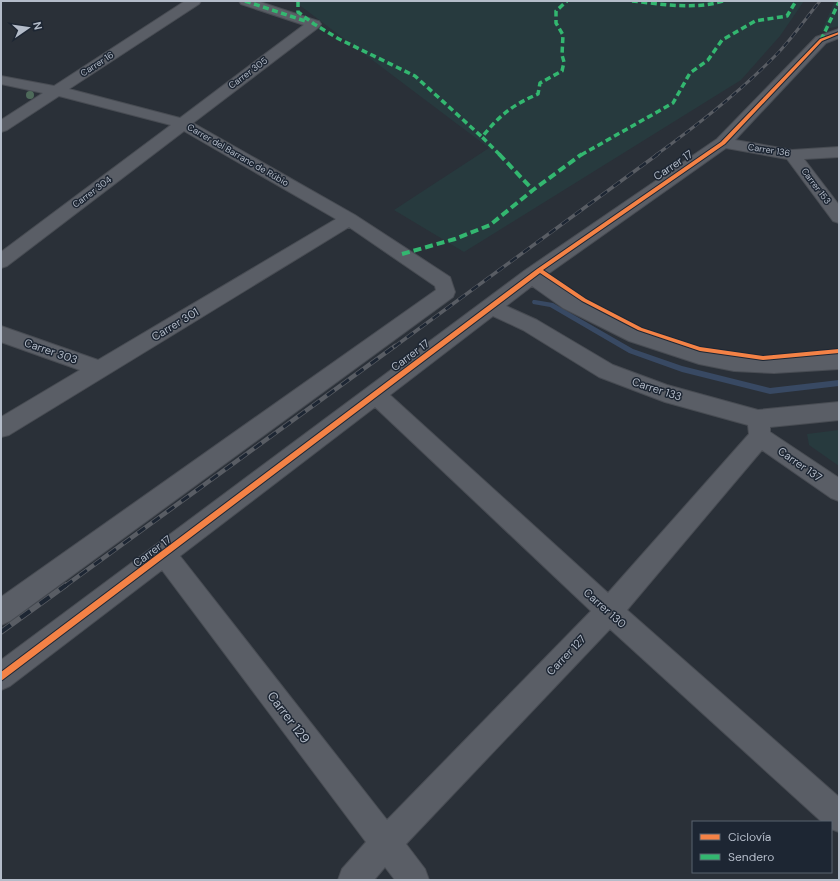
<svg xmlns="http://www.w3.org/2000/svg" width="840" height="881" font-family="'DM Sans',sans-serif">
<rect width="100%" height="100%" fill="#2a3038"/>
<path fill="#273a3e" d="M301 1H804L780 36 741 80 464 252 394 210 489 148 298 4Z
M835 1H839V26L822 30Z
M839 430V466L809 445 807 434Z"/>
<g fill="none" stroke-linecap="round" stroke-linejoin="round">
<path fill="#384963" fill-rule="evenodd" d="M533 300H535L553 303 633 349 682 366 770 388 839 380V386L770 394 682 372 629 353 550 307 533 304 532 302Z"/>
<g stroke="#484c53" stroke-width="2">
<path id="pedestrian" d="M239 1H257L318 21 320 24 318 27H310L241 4Z"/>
</g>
<g stroke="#484c53" stroke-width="2">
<path id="minor" d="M185 1H201L199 4 69 89 180 118 309 21H319L321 24 319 27 193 123 355 215 450 277 455 292 453 297 10 621 1 625V597L436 290 435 286 349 227 9 435 1 437V417L80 370 1 342V326L98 360 336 219 184 131 7 266 1 268V252L171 125 59 96 7 130 1 132V120L43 93 1 84V76L54 86Z
M839 29V38L826 43 735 140 792 150 839 147V157L804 159 839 205V223L833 221 787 159 726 148 545 276 577 298 643 330 699 348 734 355 774 357 839 353V369L774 373 734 371 699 364 629 341 563 308 532 286 506 306 537 320 613 365 667 385 758 410 839 402V420L770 427V432L839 478V501L831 498 762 450 627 610 839 797V832L831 829V822H822L610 629 406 844 425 869 429 880H395L385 867 374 880H338L342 869 366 842 162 570 10 686 1 690V660L524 271 717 139 816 37ZM493 316 523 330 599 377 665 402 748 425 749 434 608 593 390 395ZM375 407 591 611 387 820 180 556Z"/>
</g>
<use href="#pedestrian" fill="#5a5e66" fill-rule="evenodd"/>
<use href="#minor" fill="#5a5e66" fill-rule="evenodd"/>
<g stroke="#595d64" stroke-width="3">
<path id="rail-far3" d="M656 155C699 124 741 91 778 53 793 37 806 18 820 1"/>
</g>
<g stroke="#595d64" stroke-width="3.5">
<path id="rail-far2" d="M394 347 658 154"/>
</g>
<g stroke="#595d64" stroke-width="4.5">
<path id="rail-far1" d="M65 586 395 346"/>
</g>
<g stroke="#595d64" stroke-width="5.5">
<path id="rail" d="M1 632 66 585"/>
</g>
<use href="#rail-far3" stroke="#1d2633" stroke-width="2" stroke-dasharray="6" stroke-linecap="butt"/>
<use href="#rail-far2" stroke="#1d2633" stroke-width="2.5" stroke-dasharray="8" stroke-linecap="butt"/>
<use href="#rail-far1" stroke="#1d2633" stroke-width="3" stroke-dasharray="9" stroke-linecap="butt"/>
<use href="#rail" stroke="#1d2633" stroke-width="4" stroke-dasharray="12" stroke-linecap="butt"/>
<path stroke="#33b770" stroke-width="3.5" stroke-dasharray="6 3.5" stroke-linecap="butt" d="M245 1 308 22
M298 1V12L314 24 339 39 415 76 482 137
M632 1C661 4 695 10 723 1
M821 40 839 2
M500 155 482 137C499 116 512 105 538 94L540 83 562 71 564 62 562 55 563 35 556 23V11L567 1
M581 155 673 103 690 73 708 60 722 40 755 21 787 16 796 1"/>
<path stroke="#33b770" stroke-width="4" stroke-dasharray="8 4" stroke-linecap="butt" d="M499 154 533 190
M402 254 455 239 490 225 533 190 582 154"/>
<g stroke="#1d2633" stroke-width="2">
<path id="cycleway" d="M839 32V34L822 41 725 144 543 270 586 299 642 328 700 347 763 356 839 349V353L763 360 700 351 638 330 582 301 540 273 1 681V672L537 269 721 142 820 39Z"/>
</g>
<use href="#cycleway" fill="#f48246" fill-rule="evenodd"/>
</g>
<circle fill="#4e6a5a" cx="30" cy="95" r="4"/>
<g text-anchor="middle" stroke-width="3" stroke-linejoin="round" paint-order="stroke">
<g font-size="9" fill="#b4bcc9" stroke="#1d2633">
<text transform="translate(97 64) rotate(-33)" y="3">Carrer 16</text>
<text transform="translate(248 73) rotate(-37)" y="3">Carrer 305</text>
<text transform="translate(769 150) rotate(9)" y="3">Carrer 136</text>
<text transform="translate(238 155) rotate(30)" y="3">Carrer del Barranc de Rúbio</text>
<text transform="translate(816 186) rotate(53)" y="3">Carrer 153</text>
<text transform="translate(92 192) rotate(-37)" y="3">Carrer 304</text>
</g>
<g font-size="11" fill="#b4bcc9" stroke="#1d2633">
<text transform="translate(673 165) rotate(-34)" y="4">Carrer 17</text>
<text transform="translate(175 324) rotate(-31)" y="4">Carrer 301</text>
<text transform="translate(51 351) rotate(19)" y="4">Carrer 303</text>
<text transform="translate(410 355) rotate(-37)" y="4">Carrer 17</text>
<text transform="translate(657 389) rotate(18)" y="4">Carrer 133</text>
<text transform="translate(800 464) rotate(35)" y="4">Carrer 137</text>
<text transform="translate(152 551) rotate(-37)" y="4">Carrer 17</text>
<text transform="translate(605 608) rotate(42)" y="4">Carrer 130</text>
<text transform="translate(566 655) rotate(-46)" y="4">Carrer 127</text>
</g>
<g font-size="13" fill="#b4bcc9" stroke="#1d2633">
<text transform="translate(289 717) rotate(53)" y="5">Carrer 129</text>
</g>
</g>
<rect width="840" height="881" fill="none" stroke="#b4bcc9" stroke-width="4"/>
<rect x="692" y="821" width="140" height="52" fill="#1d2633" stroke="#59626f"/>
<rect x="700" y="834" width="20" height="6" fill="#f48246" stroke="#59626f"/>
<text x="728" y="841" font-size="12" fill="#b4bcc9">Ciclovía</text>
<rect x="700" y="854" width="20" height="6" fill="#33b770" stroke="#59626f"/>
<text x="728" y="861" font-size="12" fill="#b4bcc9">Sendero</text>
<g transform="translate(28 28) rotate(77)" stroke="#1d2633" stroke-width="3" paint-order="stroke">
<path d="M0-3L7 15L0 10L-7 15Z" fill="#b4bcc9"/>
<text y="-6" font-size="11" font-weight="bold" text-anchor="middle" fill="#b4bcc9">N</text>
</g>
</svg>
